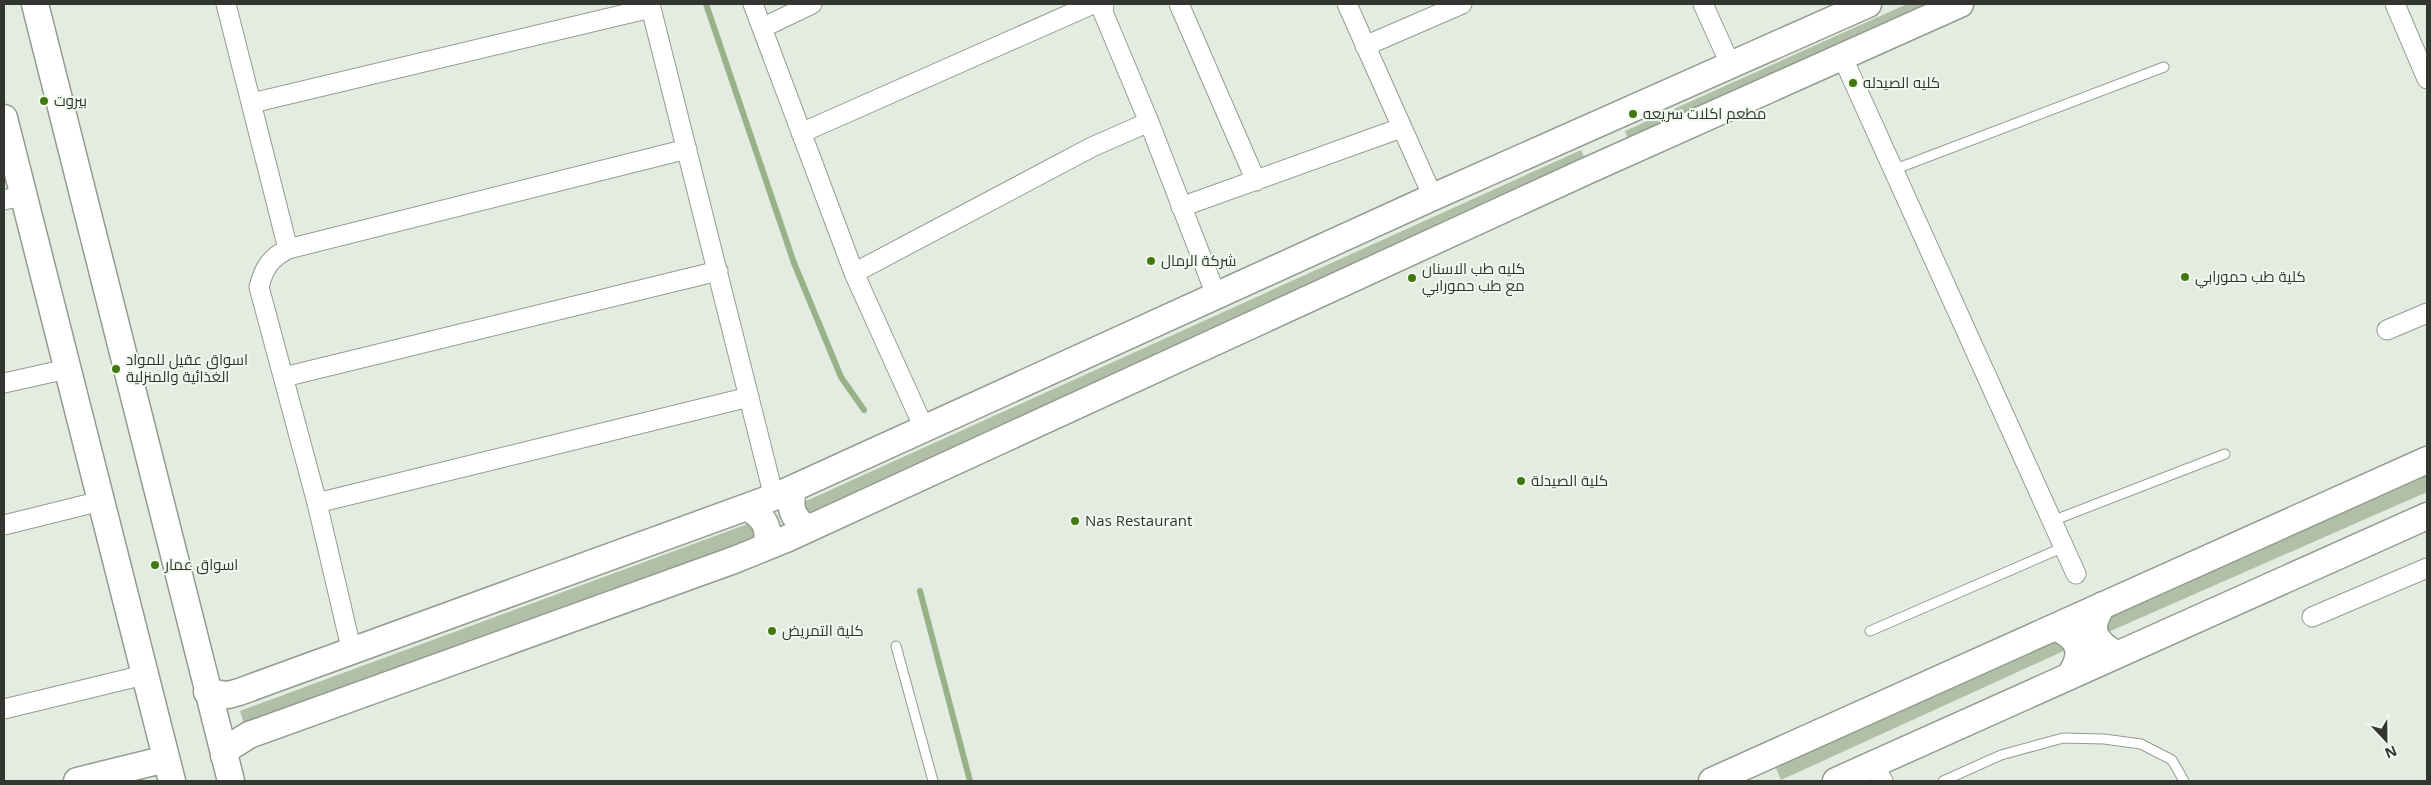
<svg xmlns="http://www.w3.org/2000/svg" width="2431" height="785" font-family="'Open Sans',Cairo,sans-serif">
<rect width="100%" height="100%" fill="#e4ebe0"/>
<path fill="#b0c0a7" d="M1907 4H1944L1630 144 1625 131Z
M1581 150 1587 164 801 521 795 506Z
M2427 473V492L2106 633 2100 618Z
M753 522 758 542 245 727 240 711Z
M2063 635 2068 649 1781 780 1775 766Z"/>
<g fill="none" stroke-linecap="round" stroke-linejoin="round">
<path stroke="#97b189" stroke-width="6" d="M706 4 794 263 841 377 864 410
M920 591 970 781"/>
<g stroke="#949b90" stroke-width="11">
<path id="lane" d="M1893 170 2164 67
M2052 521 2225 454
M1870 631 2064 547
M896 646 933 781
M1943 781 2001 755 2063 738 2104 739 2141 744 2172 760 2184 781"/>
</g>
<g stroke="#949b90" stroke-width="21">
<path id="street" d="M226 4 288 249
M650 4 774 497
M753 4 854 273 924 428
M1104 4 1103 12 1149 122 1216 295
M1179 4 1256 181
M1347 4 1433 197
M1703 4 1731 66
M2395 4 2427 79
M762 28 812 4
M1365 46 1462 4
M1842 56 2076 574
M252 103 651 8
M801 133 1093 4
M4 200 22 196
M1181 207 1401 128
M854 273 1092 147 1149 122
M2387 330 2427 313
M284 377 718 271
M4 383 67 369
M317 503 749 397
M4 525 101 501
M2312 617 2427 568
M352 652 317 503 259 287C264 268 270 258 288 249L687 149
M4 709 144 675
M1873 763 1883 781"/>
</g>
<g stroke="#949b90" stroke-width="29">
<path id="secondary" d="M35 4 231 781
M4 118 172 781
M794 488C788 507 792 518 808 529
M747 507C764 517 771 527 766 547
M2103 605C2087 628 2093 641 2116 654
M2055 627C2079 638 2085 651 2071 674
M207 692 228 695 239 692 774 497 1433 197 1868 4
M224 756 230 747 249 735 734 560 786 539 1591 169 1960 4
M77 781 166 759
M1712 781 2427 460
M1836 781 2427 516"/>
</g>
<use href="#lane" stroke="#fff" stroke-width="9"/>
<use href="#street" stroke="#fff" stroke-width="19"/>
<use href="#secondary" stroke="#fff" stroke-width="26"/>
</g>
<g fill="#41790e" stroke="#f1f8ed" stroke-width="2">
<circle cx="1853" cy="83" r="5"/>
<circle cx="44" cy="101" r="5"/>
<circle cx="1633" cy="114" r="5"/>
<circle cx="1151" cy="261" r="5"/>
<circle cx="2185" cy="277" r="5"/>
<circle cx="1412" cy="278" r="5"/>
<circle cx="116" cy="369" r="5"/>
<circle cx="1521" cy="481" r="5"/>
<circle cx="1075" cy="521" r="5"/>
<circle cx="155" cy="565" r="5"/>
<circle cx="772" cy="631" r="5"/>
</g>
<g text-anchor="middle" stroke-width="4" stroke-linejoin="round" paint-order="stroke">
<g font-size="15" fill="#333531" stroke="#f1f8ed" text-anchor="start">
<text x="1863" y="88">كليه الصيدله</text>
<text x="54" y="106">بيروت</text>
<text x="1643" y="119">مطعم اكلات سريعه</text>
<text x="1161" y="266">شركة الرمال</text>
<text x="1422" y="274">كليه طب الاسنان<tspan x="1422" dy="17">مع طب حمورابي</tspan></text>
<text x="2195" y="282">كلية طب حمورابي</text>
<text x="126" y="365">اسواق عقيل للمواد<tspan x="126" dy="17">الغذائية والمنزلية</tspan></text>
<text x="1531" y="486">كلية الصيدلة</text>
<text x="1085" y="526">Nas Restaurant</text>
<text x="165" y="570">اسواق عمار</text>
<text x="782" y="636">كلية التمريض</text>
</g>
</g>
<rect width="2431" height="785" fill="none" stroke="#333531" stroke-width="10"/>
<g transform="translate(2386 740) rotate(158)" stroke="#f1f8ed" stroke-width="4" paint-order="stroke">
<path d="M0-4L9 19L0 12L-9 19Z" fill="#333531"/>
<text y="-8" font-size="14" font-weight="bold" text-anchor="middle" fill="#333531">N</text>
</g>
</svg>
